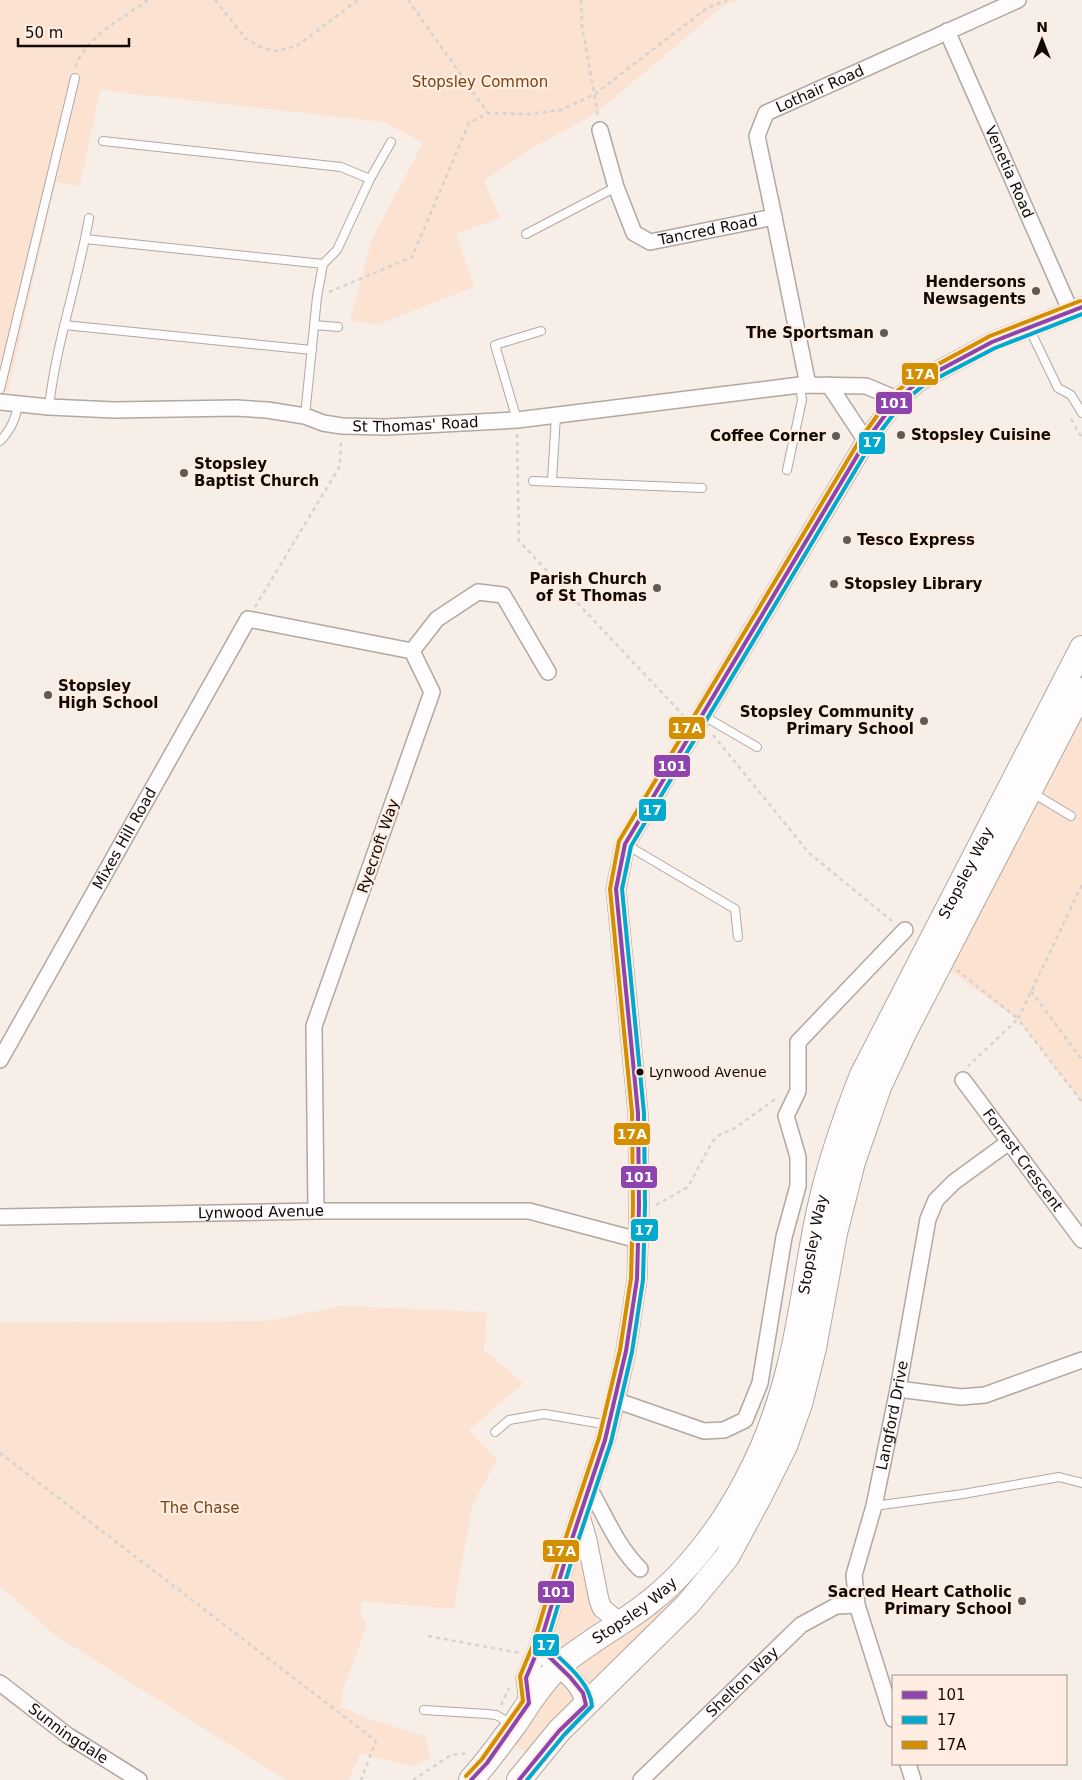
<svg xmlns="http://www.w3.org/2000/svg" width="1082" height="1780" font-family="'DejaVu Sans',sans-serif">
<rect width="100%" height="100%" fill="#f8eee8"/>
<path fill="#fbe2d1" d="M0 0H739L723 6 595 114 535 146 484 180 500 218 456 234 474 287 379 324 350 321 371 241 423 143 384 122 100 90 80 186 56 182 8 391H0Z
M1082 666V677L935 961C891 1040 851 1121 831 1210 817 1279 811 1358 786 1423 766 1472 739 1520 708 1563 694 1582 677 1598 661 1614 638 1638 615 1661 592 1685L589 1684 573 1671V1667L597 1647 643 1618 684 1582 728 1525 770 1450 792 1389 823 1227 855 1117 881 1055Z
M1082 704V1102L1018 1019 948 970Z
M341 1306 487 1312 484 1350 523 1383 469 1430 497 1460 472 1506 454 1609 361 1601V1614L367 1625 344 1686 341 1707 369 1719 425 1736 430 1758 413 1766 360 1754 349 1780H286L55 1635 0 1586V1323L267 1321Z
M580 1552 590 1583 597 1628 561 1654 554 1653 551 1636 577 1553Z
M560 1678H565L575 1700 529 1755 513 1743Z"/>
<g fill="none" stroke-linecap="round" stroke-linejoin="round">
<g stroke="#b0a8a2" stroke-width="10">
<path id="service" d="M103 141 341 167 370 179
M526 234 616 187
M85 239 323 264
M64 325 312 350
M314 325 338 327
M1029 328 1058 388 1071 395 1082 413
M0 389 75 78
M49 407C56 343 78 281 89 218
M305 416 317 297 323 264 337 250 370 179 391 142
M517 420 495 345 541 331
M0 441C11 430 16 419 18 404
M787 470 802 400 800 385
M533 481 702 488
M552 481 556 416
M702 715 757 747
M1031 792 1071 816
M625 844 735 909 738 937
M495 1432 509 1420 544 1414 609 1425
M874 1506 963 1494 1059 1477 1082 1483
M424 1710 487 1714 496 1715 512 1724"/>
</g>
<g stroke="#b0a8a2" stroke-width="18">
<g id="minor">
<path id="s1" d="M947 31 1071 312"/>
<path id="s2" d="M600 130 616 187 634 233 650 242 774 217"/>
<path id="s3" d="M808 385 774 217 757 136 766 113 1018 0"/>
<path d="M829 385 866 441"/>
<path id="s4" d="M0 402 49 407 114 410 236 408 267 410 305 416 323 423 342 426 386 427 517 420 800 385 866 386 897 399"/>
<path d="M412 651 437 619 478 592 503 595 548 672"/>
<path id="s5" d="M0 1060 248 619 412 651 432 692 314 1026 316 1211"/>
<path id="s6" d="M963 1080 1082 1240"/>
<path id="s7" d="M0 1217 316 1211H529L638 1240"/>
<path d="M898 1389 961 1397 985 1395 1082 1360"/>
<path d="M615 1400 704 1431 724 1430 745 1420 760 1383 784 1237 798 1186V1157L786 1116 798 1091V1042L905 930"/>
<path d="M589 1488C606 1517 616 1545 640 1569"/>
<path id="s8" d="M0 1683 67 1735 139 1780"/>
<path id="s9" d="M893 1719 857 1605 854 1575 874 1506 898 1389 928 1219 936 1200 954 1182 1009 1142"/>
<path d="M908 1764 913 1780"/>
<path id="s10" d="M641 1780 801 1625 836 1606 857 1605"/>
</g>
</g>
<g stroke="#b0a8a2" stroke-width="21">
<path id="tertiary" d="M580 1516 587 1540 599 1600 602 1608 620 1623
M549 1658C566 1674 580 1681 586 1705
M529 1703 526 1678 539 1647 568 1551 605 1440 615 1400 626 1351 637 1279 639 1206 638 1113 616 889 625 844 866 441 897 399 921 380 992 342 1082 307"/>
</g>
<g stroke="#b0a8a2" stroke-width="26">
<g id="primary">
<path id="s11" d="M471 1780C487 1762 501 1743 515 1724 528 1704 541 1684 558 1667 585 1643 619 1626 647 1604 687 1574 723 1525 746 1481 766 1444 780 1404 790 1363 803 1312 808 1258 820 1206 830 1161 845 1118 862 1075L1082 648"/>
<path d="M519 1780 559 1731 688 1604 727 1557 761 1494 785 1446 800 1404 814 1348 835 1233 853 1162 879 1087 905 1031 1082 690"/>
</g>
</g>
<path stroke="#d5d3d1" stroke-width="2.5" stroke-dasharray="4 4" stroke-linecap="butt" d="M215 0 246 39 265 49 275 51 297 46 358 0
M408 0 488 113
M581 0 582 25 598 116
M76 67C82 39 126 16 148 0
M329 292 412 257 469 123 488 113 529 114 561 110 595 94 707 8 727 0
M1071 419 1082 438
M517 434 519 541 683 715
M255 607 340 466 341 441
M713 735 809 853 892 921
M1082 885 1018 1019 1082 1102
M957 970 1018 1019 968 1066
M1031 991 1082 1060
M656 1205 688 1187 712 1142 719 1135 735 1128 777 1098
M0 1453 376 1741 361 1780
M428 1636 520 1653
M501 1705 509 1688
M413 1780 451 1755 469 1753"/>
<use href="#service" stroke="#fefcfc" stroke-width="8"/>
<use href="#minor" stroke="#fefcfc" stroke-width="15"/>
<use href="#tertiary" stroke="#fefcfc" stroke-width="19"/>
<use href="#primary" stroke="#fefcfc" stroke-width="24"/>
<g stroke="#ffede1" stroke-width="8">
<path id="bus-1" d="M471 1780 487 1763 529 1703 526 1678 539 1647 568 1551 605 1440 626 1351 637 1279 639 1206 638 1113 616 889 625 844 866 441 897 399 921 380 992 342 1082 307
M519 1780 559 1731 586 1705 583 1693 570 1677 539 1647"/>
</g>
<g stroke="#ffede1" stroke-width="8">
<path id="bus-2" d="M527 1780 564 1735 592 1706C590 1681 563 1662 546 1645L574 1553 611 1442 632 1352 643 1280 645 1206 644 1113 622 889 631 846 871 444 902 403 924 385 995 348 1082 314"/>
</g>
<g stroke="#ffede1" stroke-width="8">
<path id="bus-3" d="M466 1776 482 1759 523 1701 520 1676 533 1645 562 1549 599 1438 620 1350 631 1278 633 1206 632 1113 610 889 619 841 861 438 892 395 918 375 990 336 1080 301"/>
</g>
<use href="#bus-1" stroke="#8e44ad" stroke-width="4"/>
<use href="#bus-2" stroke="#00a9ce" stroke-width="4"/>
<use href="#bus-3" stroke="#d48f01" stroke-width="4"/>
</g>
<g fill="#625a55" stroke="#ffede1" stroke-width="2">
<circle cx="1036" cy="291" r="5"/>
<circle cx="884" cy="333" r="5"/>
<circle cx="901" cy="435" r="5"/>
<circle cx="836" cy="436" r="5"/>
<circle cx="184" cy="473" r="5"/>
<circle cx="847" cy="540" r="5"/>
<circle cx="834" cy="584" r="5"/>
<circle cx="657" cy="588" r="5"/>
<circle cx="48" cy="695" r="5"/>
<circle cx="924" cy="721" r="5"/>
<circle cx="1022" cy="1601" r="5"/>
</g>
<circle fill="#110a06" stroke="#ffede1" stroke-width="2" cx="640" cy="1072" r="4.5"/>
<g text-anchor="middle" stroke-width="4.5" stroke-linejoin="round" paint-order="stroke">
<g font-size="14" fill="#110a06" stroke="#ffede1" text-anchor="start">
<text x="649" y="1077">Lynwood Avenue</text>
</g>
<g font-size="15" fill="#7a4311" stroke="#ffede1">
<text x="480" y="87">Stopsley Common</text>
<text x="200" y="1513">The Chase</text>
</g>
<g font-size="15" fill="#110a06" stroke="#ffede1">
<text dy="5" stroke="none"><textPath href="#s3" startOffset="338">Lothair Road</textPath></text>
<text dy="5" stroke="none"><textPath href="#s1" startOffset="154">Venetia Road</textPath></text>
<text dy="5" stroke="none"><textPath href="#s2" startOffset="186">Tancred Road</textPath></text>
<text dy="5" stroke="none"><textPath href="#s4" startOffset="418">St Thomas' Road</textPath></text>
<text dy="5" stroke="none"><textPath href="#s5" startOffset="254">Mixes Hill Road</textPath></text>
<text transform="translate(378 846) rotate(-71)" y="5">Ryecroft Way</text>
<text dy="5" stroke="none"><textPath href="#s11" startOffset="1062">Stopsley Way</textPath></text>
<text dy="5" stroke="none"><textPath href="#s6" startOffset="100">Forrest Crescent</textPath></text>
<text dy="5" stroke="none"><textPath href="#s7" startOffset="261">Lynwood Avenue</textPath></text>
<text dy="5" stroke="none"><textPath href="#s11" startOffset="658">Stopsley Way</textPath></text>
<text dy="5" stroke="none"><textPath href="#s9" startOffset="314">Langford Drive</textPath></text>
<text dy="5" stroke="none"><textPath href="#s11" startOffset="238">Stopsley Way</textPath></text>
<text dy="5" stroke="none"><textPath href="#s10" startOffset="141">Shelton Way</textPath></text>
<text dy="5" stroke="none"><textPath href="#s8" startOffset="85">Sunningdale</textPath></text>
</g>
<g font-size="15" font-weight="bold" fill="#110a06" stroke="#ffede1" text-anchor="end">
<text x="1026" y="287">Hendersons<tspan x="1026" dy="17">Newsagents</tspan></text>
<text x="874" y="338">The Sportsman</text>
<text x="911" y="440" text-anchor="start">Stopsley Cuisine</text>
<text x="826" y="441">Coffee Corner</text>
<text x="194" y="469" text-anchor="start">Stopsley<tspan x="194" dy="17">Baptist Church</tspan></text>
<text x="857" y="545" text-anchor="start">Tesco Express</text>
<text x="647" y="584">Parish Church<tspan x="647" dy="17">of St Thomas</tspan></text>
<text x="844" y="589" text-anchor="start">Stopsley Library</text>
<text x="58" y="691" text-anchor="start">Stopsley<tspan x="58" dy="17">High School</tspan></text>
<text x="914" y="717">Stopsley Community<tspan x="914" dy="17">Primary School</tspan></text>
<text x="1012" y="1597">Sacred Heart Catholic<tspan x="1012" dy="17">Primary School</tspan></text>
</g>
</g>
<g stroke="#ffede1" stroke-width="2">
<rect x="901" y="362" width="38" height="24" rx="5" fill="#d48f01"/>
<rect x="875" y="391" width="38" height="24" rx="5" fill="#8e44ad"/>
<rect x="858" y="431" width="28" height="24" rx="5" fill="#00a9ce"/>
<rect x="668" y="716" width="38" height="24" rx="5" fill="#d48f01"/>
<rect x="653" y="754" width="38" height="24" rx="5" fill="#8e44ad"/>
<rect x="638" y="798" width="29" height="24" rx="5" fill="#00a9ce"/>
<rect x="613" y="1122" width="38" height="24" rx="5" fill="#d48f01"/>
<rect x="620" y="1165" width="38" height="24" rx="5" fill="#8e44ad"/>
<rect x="630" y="1218" width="29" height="24" rx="5" fill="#00a9ce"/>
<rect x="542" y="1539" width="38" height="24" rx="5" fill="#d48f01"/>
<rect x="537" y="1580" width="38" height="24" rx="5" fill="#8e44ad"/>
<rect x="532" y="1633" width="28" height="24" rx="5" fill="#00a9ce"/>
</g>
<g font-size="14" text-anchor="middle" font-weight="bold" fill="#fff">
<text x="920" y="379">17A</text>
<text x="894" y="408">101</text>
<text x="872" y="447">17</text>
<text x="687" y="733">17A</text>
<text x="672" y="771">101</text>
<text x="652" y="815">17</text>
<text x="632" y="1139">17A</text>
<text x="639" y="1182">101</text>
<text x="644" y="1235">17</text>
<text x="561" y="1556">17A</text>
<text x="556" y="1597">101</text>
<text x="546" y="1650">17</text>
</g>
<rect x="892" y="1675" width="175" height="90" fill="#ffede1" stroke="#a09289"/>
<rect x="902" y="1691" width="25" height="8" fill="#8e44ad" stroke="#a09289"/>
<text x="937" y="1700" font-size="15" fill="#110a06">101</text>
<rect x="902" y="1716" width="25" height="8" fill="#00a9ce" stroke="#a09289"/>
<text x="937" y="1725" font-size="15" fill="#110a06">17</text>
<rect x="902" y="1741" width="25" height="8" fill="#d48f01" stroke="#a09289"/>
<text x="937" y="1750" font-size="15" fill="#110a06">17A</text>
<g transform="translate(1042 40)" stroke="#ffede1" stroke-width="4" paint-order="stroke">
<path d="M0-4L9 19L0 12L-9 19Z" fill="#110a06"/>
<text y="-8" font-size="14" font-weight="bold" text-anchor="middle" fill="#110a06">N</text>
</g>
<path d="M18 38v8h111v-8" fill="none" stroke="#110a06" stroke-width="2.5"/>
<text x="25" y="38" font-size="15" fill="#110a06" stroke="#ffede1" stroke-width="4" paint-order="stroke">50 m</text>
</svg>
